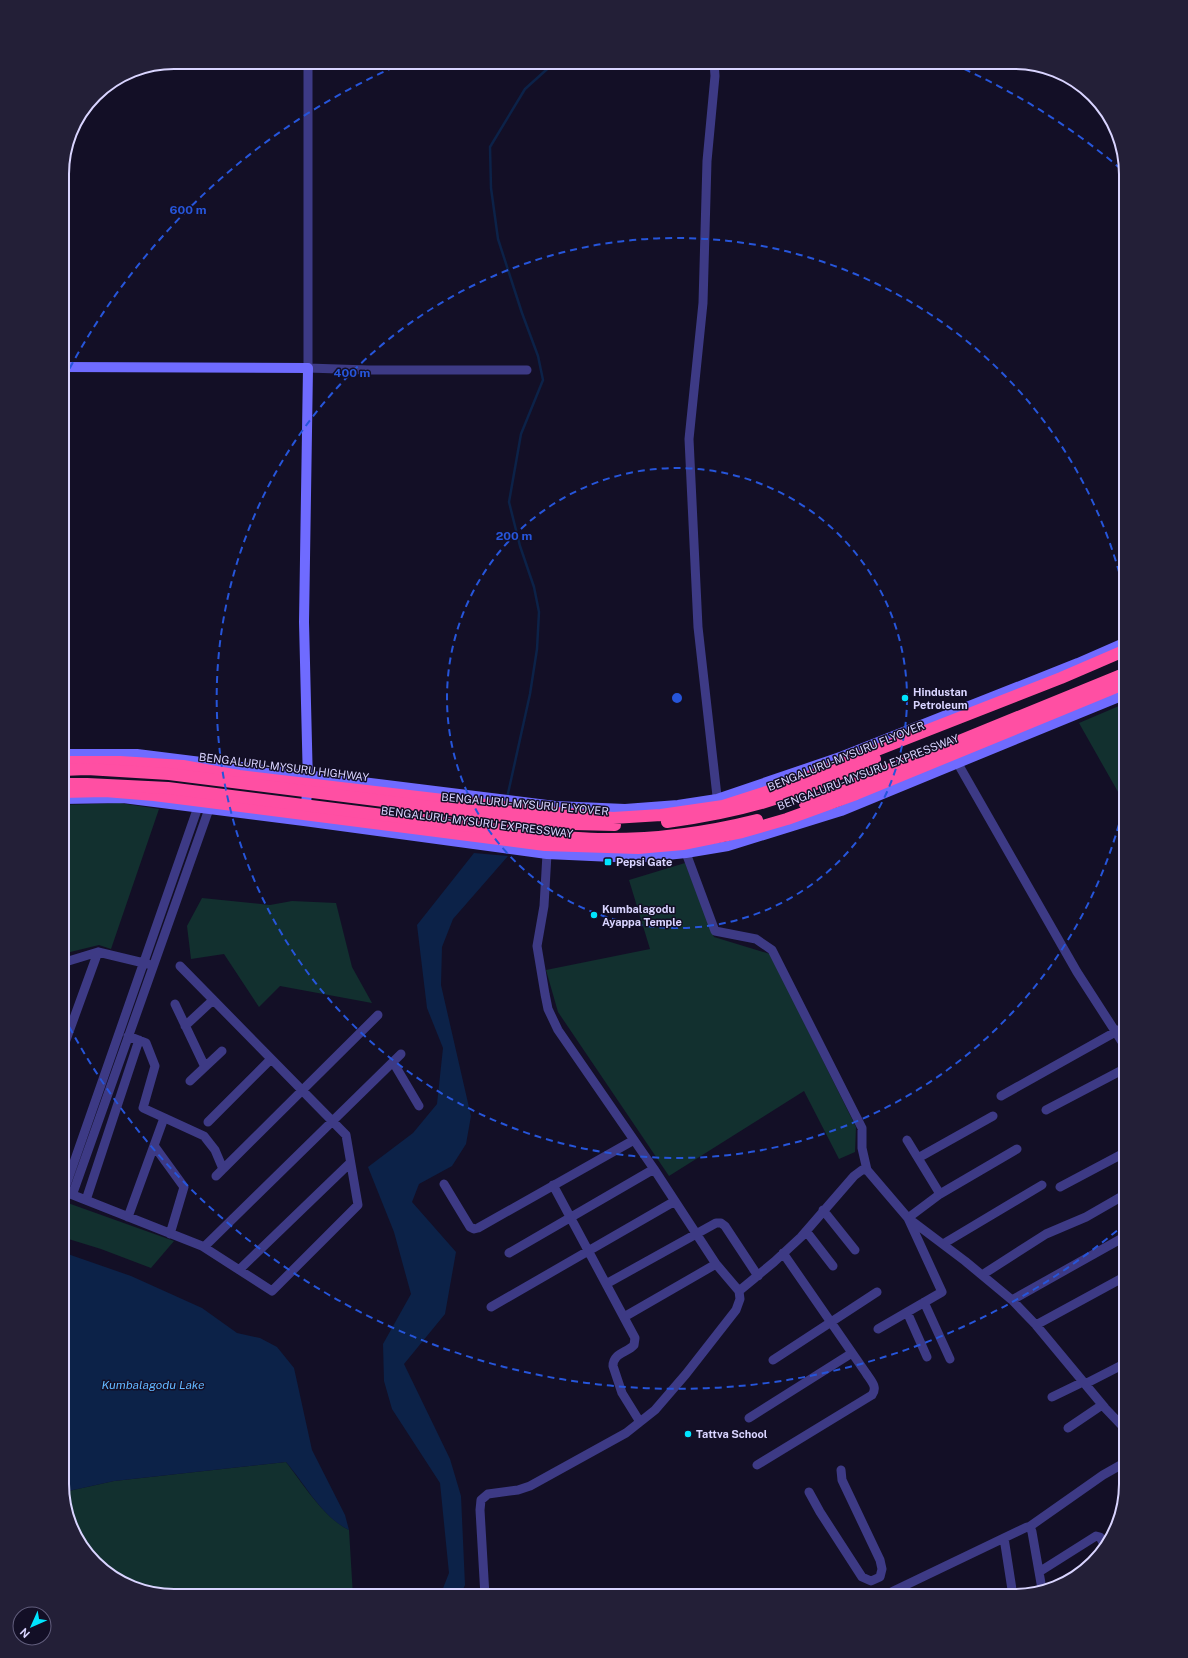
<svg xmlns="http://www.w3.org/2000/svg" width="1188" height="1658" font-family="'Public Sans',sans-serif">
<rect width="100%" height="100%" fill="#130f26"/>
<path fill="#12302f" d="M1126 703V806L1079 723Z
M120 803 159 809 111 949 99 945 62 954V805Z
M685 863 714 937 770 954 856 1127 855 1152 839 1159 804 1091 669 1176 558 1012 546 970 650 949 629 880Z
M202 898 270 905 292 901 336 903 352 967 372 1003 280 986 259 1007 224 954 191 959 187 926Z
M62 1199 65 1202 174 1241 151 1268 101 1249 62 1237Z
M286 1462C304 1485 323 1517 349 1530L353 1596H167L118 1581 77 1540 64 1492 114 1481Z"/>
<path fill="#0c2248" d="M474 853 508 856 453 919 442 947 441 985 471 1116 466 1144 452 1166 419 1184 412 1202 456 1252 445 1314 404 1364 450 1459 461 1496 465 1585 460 1596H440L449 1573 440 1483 392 1409 384 1381 383 1344 411 1294 394 1232 368 1167 413 1133 437 1104 443 1048 427 1008 417 925Z
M62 1252 131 1276 202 1308 237 1333 260 1338 277 1347 294 1368 312 1450 345 1515 349 1530C322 1517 305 1484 286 1462L114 1481 64 1492 62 1484Z"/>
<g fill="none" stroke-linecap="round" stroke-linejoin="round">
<path stroke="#0c2248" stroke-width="2.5" d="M507 798 530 694 537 649 539 612 534 587 520 546 509 502 521 434 543 380 538 356 522 313 498 239 491 188 490 147 525 89 555 62"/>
<path stroke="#3d3a85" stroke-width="9" d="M308 62V368L368 370H527
M714 62 715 76 707 161 703 303 689 439 698 627 718 805
M957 762 1077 972 1126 1048
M686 853 715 931 756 939 772 950 862 1128V1148L867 1170
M62 963 98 952 148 964
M175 1004 205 1067
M185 1026 213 1000
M128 1036 146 1043 155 1066 143 1108 204 1136 215 1150 223 1169
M62 1051 98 952
M393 1062 419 1106
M190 1081 222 1051
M1001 1096 1126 1026
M1046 1110 1126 1068
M208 1122 271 1059
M907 1140 940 1194
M155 1147 184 1187 170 1234
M918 1158 993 1116
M216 1176 378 1015
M444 1184 470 1227 474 1229 478 1228 634 1140
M553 1185 635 1338 634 1345C627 1353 613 1353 613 1366L622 1393 640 1422
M1060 1187 1126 1152
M62 1189 68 1193 202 1246 272 1291 358 1205 346 1135 180 966
M68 1193 74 1190 209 809
M68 1193 65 1188 198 807
M86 1200 139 1040
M823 1210 855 1250
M128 1217 164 1118
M806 1231 833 1266
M943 1244 1042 1185
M204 1247 401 1054
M509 1253 654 1169
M239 1270 350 1163
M982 1275 1046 1234 1086 1217 1126 1194
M606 1284 716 1223H721L725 1226 758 1276
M739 1291 774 1262 801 1237 854 1176 862 1170H867L908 1218 965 1261 1012 1300 1036 1325 1105 1408 1126 1430
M1012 1300 1126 1236
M924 1302 950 1359
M491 1307 675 1201
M907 1312 927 1357
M624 1317 716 1264
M1036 1325 1126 1276
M878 1329 942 1292 908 1218 940 1194 1017 1149
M773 1360 877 1292
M1085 1384 1126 1363
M1052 1397 1083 1382
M749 1418 852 1353
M1068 1428 1102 1405
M757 1465 872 1395C878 1387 871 1381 866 1373L783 1253
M809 1492 820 1512 862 1577 871 1581 880 1577 882 1569 880 1560 842 1480 841 1470
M1029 1527 1103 1475 1126 1462
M1004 1538 1013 1596
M1039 1572 1096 1536 1100 1537 1105 1546
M485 1596 480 1510 481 1500 488 1494 518 1490 530 1486 626 1433 655 1410 686 1374 736 1310 740 1299 739 1291 716 1264 654 1169 558 1030 548 1009 545 994 537 946 544 906 547 854
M883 1596 1027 1527 1031 1529 1032 1532 1042 1589"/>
<path stroke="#6f6bff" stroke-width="10" d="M62 367 308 368 304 622 308 784 305 813
M62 754H137L555 806 625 809 678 805 717 799 843 756 1078 663 1126 642
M62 799 123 798 304 821 547 854 613 857H647L686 853 728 846 841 811 1126 694"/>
<path stroke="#ff4fa3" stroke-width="12" d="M62 762H120L183 766 239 776 546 812 613 818 661 815 723 806 785 786 1061 678 1126 650
M62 792 105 791 154 795 545 845 638 848 683 844 742 832 787 819 856 794 1126 683
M805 804 1126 673
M487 814 574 824 615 825
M667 822C712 816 756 807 798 791 824 781 849 770 875 759
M486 828C523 832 560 838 598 839 652 840 705 833 757 820"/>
<path stroke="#ff4fa3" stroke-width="12" d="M62 770 87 769 169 774 487 814
M62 784H87L168 788 486 828"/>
</g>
<g fill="none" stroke="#2655da" stroke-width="2" stroke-dasharray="7 5">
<circle cx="677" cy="698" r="230"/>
<path d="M1125 801A460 460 0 1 1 1125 595"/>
<path d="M1126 1223A691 691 0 0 1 64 1017M64 379A691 691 0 0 1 401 64M953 64A691 691 0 0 1 1121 169"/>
</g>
<g fill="#00e5ff" stroke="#130f26" stroke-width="1.5">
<circle cx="905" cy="698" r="4"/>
<rect x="604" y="858" width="8" height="8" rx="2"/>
<circle cx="594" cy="915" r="4"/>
<circle cx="688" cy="1434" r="4"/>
</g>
<g text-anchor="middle" stroke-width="3" stroke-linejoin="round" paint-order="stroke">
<g font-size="11" font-weight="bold" fill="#d9d4ff" stroke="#130f26" text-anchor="start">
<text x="913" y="696">Hindustan<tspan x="913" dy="13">Petroleum</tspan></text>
<text x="616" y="866">Pepsi Gate</text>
<text x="602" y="913">Kumbalagodu<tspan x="602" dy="13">Ayappa Temple</tspan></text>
<text x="696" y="1438">Tattva School</text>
</g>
<g font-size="11" fill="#d9d4ff" stroke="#130f26">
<text transform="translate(846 756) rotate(-22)" y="4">BENGALURU-MYSURU FLYOVER</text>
<text transform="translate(284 767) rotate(7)" y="4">BENGALURU-MYSURU HIGHWAY</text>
<text transform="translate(868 772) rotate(-21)" y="4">BENGALURU-MYSURU EXPRESSWAY</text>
<text transform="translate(525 804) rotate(5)" y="4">BENGALURU-MYSURU FLYOVER</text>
<text transform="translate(477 822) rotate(7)" y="4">BENGALURU-MYSURU EXPRESSWAY</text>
</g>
<g font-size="12" font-style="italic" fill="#62b6ff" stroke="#130f26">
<text x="153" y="1389">Kumbalagodu Lake</text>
</g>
</g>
<path d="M0 0H1188V1658H0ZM174 69H1014A105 105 0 0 1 1119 174V1484A105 105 0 0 1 1014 1589H174A105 105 0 0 1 69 1484V174A105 105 0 0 1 174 69Z" fill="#231f37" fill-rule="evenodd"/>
<path fill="none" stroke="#d9d4ff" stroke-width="2" d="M174 69H1014A105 105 0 0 1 1119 174V1484A105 105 0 0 1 1014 1589H174A105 105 0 0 1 69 1484V174A105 105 0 0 1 174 69Z"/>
<circle cx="677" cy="698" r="6" fill="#2655da" stroke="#130f26" stroke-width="2"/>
<g font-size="12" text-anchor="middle" font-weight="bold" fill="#2655da" stroke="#130f26" stroke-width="3" stroke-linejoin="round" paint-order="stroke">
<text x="188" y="214">600 m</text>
<text x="352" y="377">400 m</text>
<text x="514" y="540">200 m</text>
</g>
<g transform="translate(32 1626) rotate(225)"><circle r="19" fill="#130f26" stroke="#625e7d"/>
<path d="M0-3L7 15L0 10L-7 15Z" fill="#00e5ff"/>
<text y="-6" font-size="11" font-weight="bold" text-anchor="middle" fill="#d9d4ff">N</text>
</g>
</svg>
